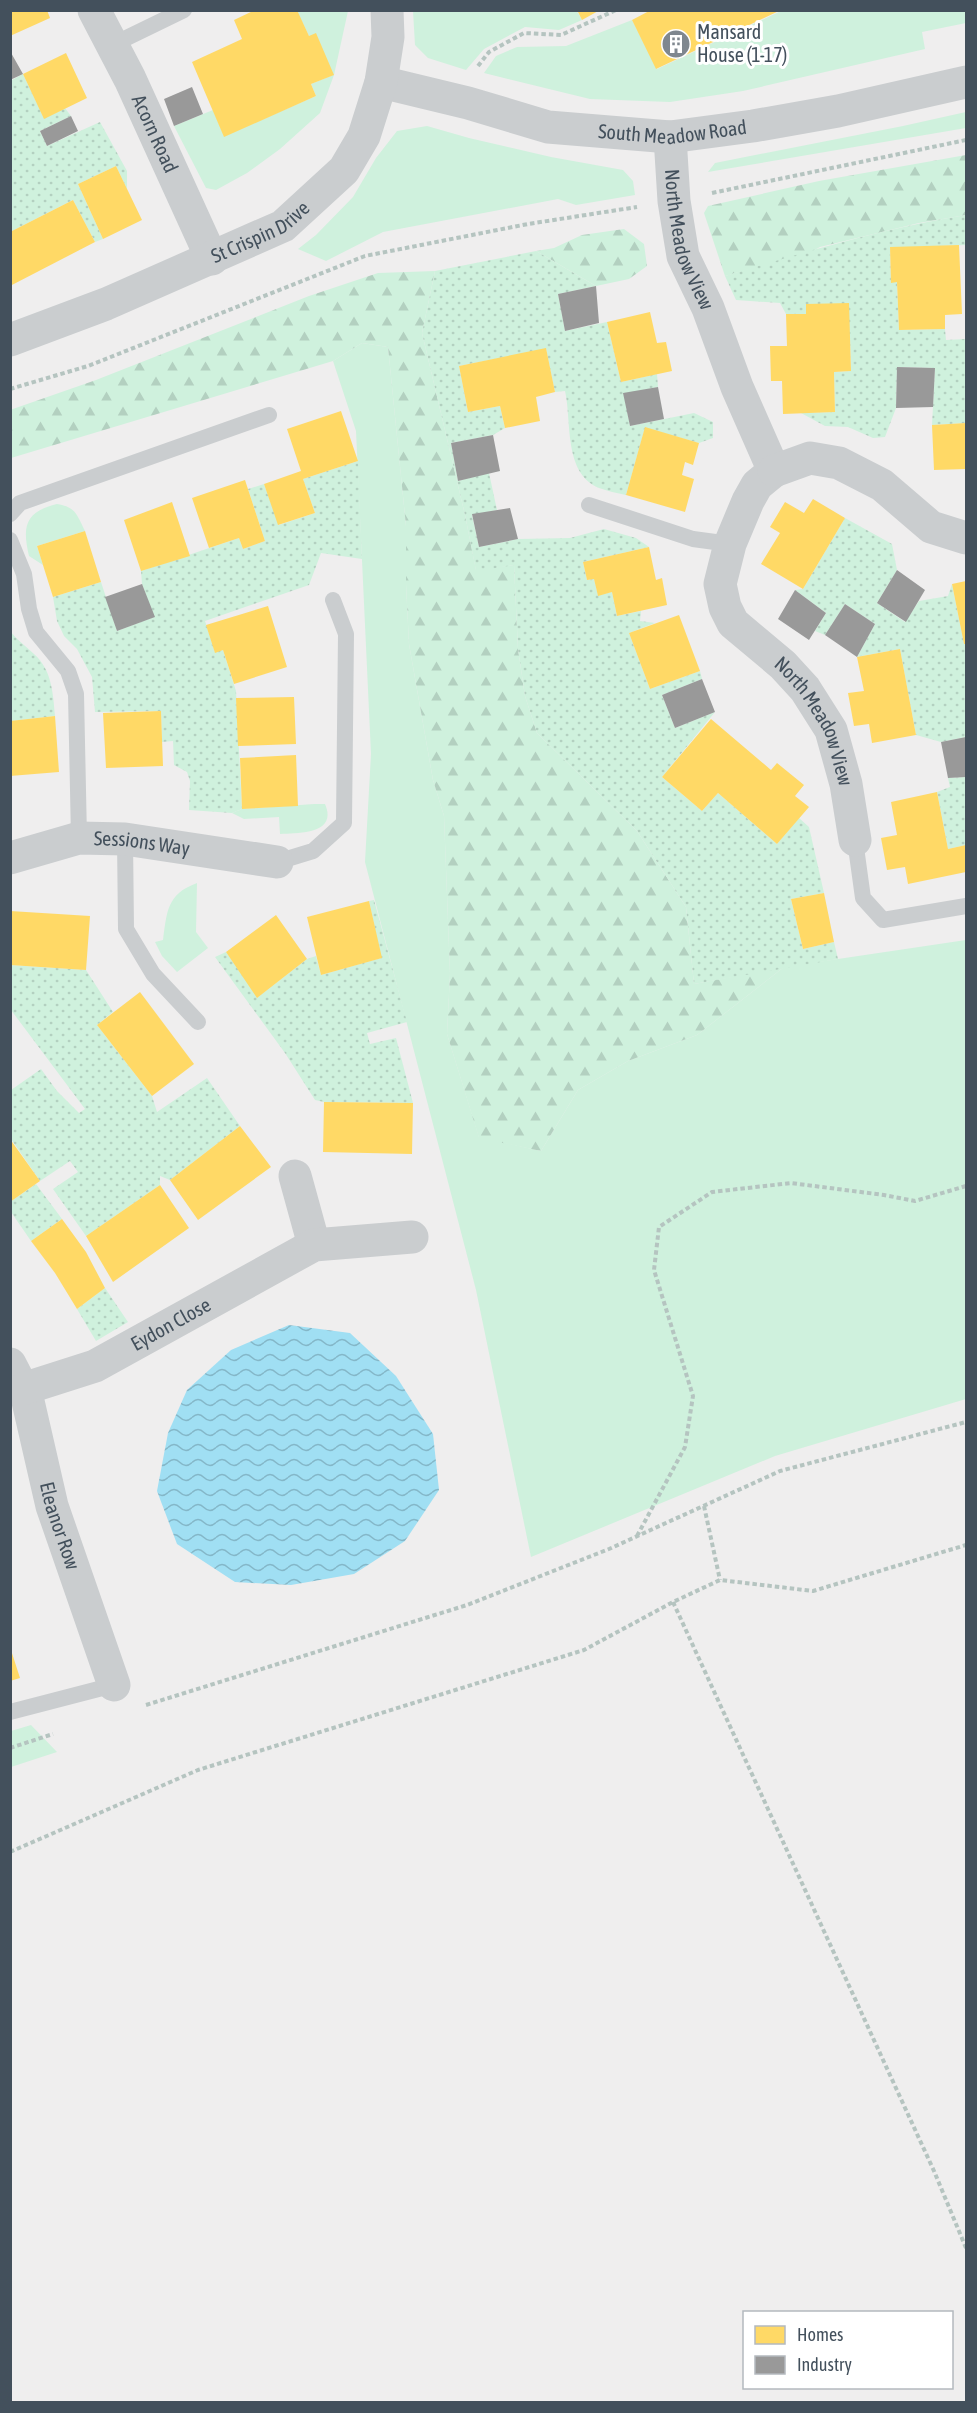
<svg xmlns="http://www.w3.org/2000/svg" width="977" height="2413" font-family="'Asap Condensed',sans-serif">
<defs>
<pattern id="forest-firs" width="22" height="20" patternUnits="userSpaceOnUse" patternTransform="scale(1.5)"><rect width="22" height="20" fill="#cff1dd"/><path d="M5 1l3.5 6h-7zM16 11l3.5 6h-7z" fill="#b3d0c0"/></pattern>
<pattern id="garden-dots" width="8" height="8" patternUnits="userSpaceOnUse" patternTransform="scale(1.5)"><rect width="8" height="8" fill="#cff1dd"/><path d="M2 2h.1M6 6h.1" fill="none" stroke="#b3d0c0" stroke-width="1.8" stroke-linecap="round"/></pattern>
<pattern id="water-waves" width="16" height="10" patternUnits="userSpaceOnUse" patternTransform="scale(1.5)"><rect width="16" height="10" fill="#a0dff3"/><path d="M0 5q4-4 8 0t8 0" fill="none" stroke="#84b7c8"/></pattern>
</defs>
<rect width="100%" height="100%" fill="#efeeee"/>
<path fill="#cff1dd" d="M297 11H348L334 75 320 113 280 149 247 173 216 190 206 188 174 126 213 110 224 136 316 96 311 84 333 75 309 36Z
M413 11H577L582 20 559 30 525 27 484 49 466 70 428 58 415 45Z
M781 11H966V23L922 32 925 49 743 91 670 102 590 99 484 73 496 56 517 47 566 46 632 20 657 69Z
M966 112V128L708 172 715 163 903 126Z
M427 126 469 138 551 157 623 170 633 181 635 195 576 205 558 199 383 232 326 261 298 249 316 235 353 197 376 158 397 131Z
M362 343 388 347 406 526V584L409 644 433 780 444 816 450 974 447 1034 479 1137 541 1151 578 1090 628 1061 697 1035 784 967 966 940V1399L775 1456 531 1557 476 1290 365 862 371 754 356 431 333 361Z
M57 504C76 507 77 515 85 531L37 546 43 565 29 556C22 526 25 512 57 504Z
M314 804H325C338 834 299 833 280 834L279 817 244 819 232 813 242 809Z
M197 883 196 932 208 948 177 972 162 956 155 942 163 940C167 911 167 894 197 883Z
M31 1725 57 1752 11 1767V1731Z"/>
<path fill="url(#forest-firs)" d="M966 155V215L919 223 820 247 811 252 725 276 704 213 708 206 819 181Z
M624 229 644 244 647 266 629 279 596 286 536 251 554 248 582 235Z
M435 271 422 333 465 515 476 570 514 565 518 649 525 696 537 733 637 831 686 907 694 984 784 967 697 1035 628 1061 578 1090 541 1151 479 1138 447 1034 450 974 444 816 433 780 409 644 406 584V526L388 347 362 343 333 361 11 458 10 410 96 380 309 296 378 273Z"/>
<path fill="url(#garden-dots)" d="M23 74 44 118 65 108 71 116 40 131 47 146 100 122 127 171V189L116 166 78 184 103 239 95 242 73 200 12 231 10 227V81Z
M966 215V245L890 248 891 282H897L899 330 945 329 946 340 966 339V423L932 425 935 368 897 367 896 408 885 437 873 438 848 427 825 426 801 413 835 412 834 372 851 371 850 338 806 304V314H786L780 303 736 300 725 276C805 252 884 228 966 215Z
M536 251 596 286 558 294 565 331 607 322 621 382 657 374 658 387 624 394 630 426 694 413 713 422V438L699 443 645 428 626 495C617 493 607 491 599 488 563 473 572 421 565 391L555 392 546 349 459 366 468 412 500 406 505 428 493 435 451 443 458 481 489 473 497 510 472 515 479 547 518 539 570 538 604 529 636 538 649 547 583 562 587 580 594 579 598 595 612 592 617 616 641 611 640 621 655 623 629 633 650 689 700 671 702 679 662 695 675 728 715 712 662 777 702 811 718 793 777 844 799 818 809 827 824 893 791 899 803 949 834 942 838 959 694 984 686 907 637 831 537 733 525 696 518 649 514 565 476 571 465 515 422 333 435 271Z
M358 461 362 559 321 553 309 585 205 621 215 652 223 650 236 691 242 809 232 813 189 810 190 781 187 772 174 765 173 741 162 742 161 711 95 712 92 677 77 649 64 636 57 621 53 597 101 582 117 631 154 617 142 584 141 571 239 538 243 549 265 541 248 489 264 484 279 525 315 513 303 479Z
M845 518 892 544 897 570 877 603 905 622 919 601 948 596 952 584 964 644H966V737L941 742 916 735 900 649 857 657 875 624 845 604 825 635 815 631 826 613 795 590 803 589Z
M10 631C19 642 25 645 34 654 52 670 53 693 55 716L11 721Z
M966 777V845L948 849 937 792 950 787 948 778Z
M374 900 407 1022 367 1033 370 1044 396 1038 413 1103 324 1102 315 1100 285 1053 215 957 226 952 258 997 307 959 316 956 321 975 381 958 369 901Z
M10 965 86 970 113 1012 97 1025 152 1096 157 1112 207 1078 240 1126 170 1180 160 1176V1185L86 1236 53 1189 78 1172 70 1161 40 1181 11 1139V1090L41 1069 57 1091 79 1113 85 1109 11 1010Z
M36 1184 62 1219 31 1241 11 1212 10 1202Z
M105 1288 128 1322 96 1341 77 1309Z"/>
<path fill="url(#water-waves)" d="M289 1325 350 1333 396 1376 433 1434 439 1490 405 1541 354 1574 291 1585 235 1582 177 1544 157 1491 168 1433 187 1390 231 1350Z"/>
<path fill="#ffd966" d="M10 10H47L50 18 10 36Z
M255 10H297L309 36 316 33 334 75 311 84 316 96 224 137 192 62 242 39 234 20Z
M577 10H600L582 20Z
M651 10H781L656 69 632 20Z
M66 53 87 98 44 119 23 74Z
M116 166 142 220 103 239 78 184Z
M73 200 95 242 10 286V227L12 231Z
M959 245 962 314 945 315V329L899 330 897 282 891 283 890 247Z
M849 303 851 371 834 372 835 412 783 414 782 381H771L770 346H787L786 314H806V304Z
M650 312 657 343 666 342 672 371 621 382 607 322Z
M546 348 555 392 536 397 540 421 505 428 500 406 468 412 459 366Z
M341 411 358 461 303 479 315 513 278 525 264 484 301 471 287 429Z
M966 423V469L934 470 932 425Z
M645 427 699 443 693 465 685 462 682 475 694 479 685 512 626 495Z
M245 480 265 541 243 549 239 538 209 548 192 498Z
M813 499 845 518 803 589 761 564 780 533 770 527 785 502 804 513Z
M172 502 190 556 141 571 124 520Z
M85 531 101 582 53 597 37 546Z
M649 547 656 580 662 578 667 605 617 616 612 592 598 596 594 579 587 580 583 562Z
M966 581V644H964L952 584Z
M268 606 287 667 234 684 223 650 215 653 206 625Z
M679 615 700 671 650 689 629 633Z
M900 649 916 735 872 743 869 724 854 726 848 693 864 691 857 657Z
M294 697 296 744 238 746 236 698Z
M161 711 163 766 106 768 103 713Z
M55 716 59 772 10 776V721Z
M711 719 771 770 777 763 804 785 795 796 809 807 777 844 718 793 702 811 662 777Z
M296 755 298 806 242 809 240 758Z
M937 792 948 849 966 845V872L908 884 905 867 887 870 881 838 897 835 891 802Z
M824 893 834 942 803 949 791 899Z
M369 901 382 958 321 975 307 917Z
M10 911 90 916 86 970 10 965Z
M276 915 307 959 257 998 226 952Z
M140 992 194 1064 152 1096 97 1025Z
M324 1102 413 1103 412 1154 323 1152Z
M240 1126 271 1167 198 1220 170 1180Z
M10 1139 40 1181 10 1202Z
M160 1185 189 1228 113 1282 86 1236Z
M62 1219 86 1252 105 1288 77 1309 55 1273 31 1241Z
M11 1650 20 1678 10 1681V1651Z"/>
<path fill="#999" d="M10 51 23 74 10 80Z
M192 87 203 114 174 126 164 99Z
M71 116 78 131 47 146 40 131Z
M596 286 599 323 565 331 558 294Z
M897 367 935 368 933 407 896 408Z
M658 387 664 419 630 426 623 393Z
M493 435 500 471 458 481 451 443Z
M510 508 518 539 479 547 472 514Z
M897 570 925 590 906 622 877 603Z
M142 584 155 617 117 631 105 597Z
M795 590 826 613 809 640 778 619Z
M845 604 875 624 857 657 825 635Z
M702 679 715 712 675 728 662 695Z
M966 737V777L948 778 941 742Z"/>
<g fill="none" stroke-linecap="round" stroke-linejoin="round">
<path stroke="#b5c4c0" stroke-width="4" stroke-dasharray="4.5 3" stroke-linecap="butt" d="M478 66 489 52 524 33 561 35 616 10
M712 193 966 140
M10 389 88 366 365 256 528 224 637 207
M704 1506 720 1580
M637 1536 685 1447 693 1396 654 1270 659 1227 712 1192 791 1183 884 1195 915 1201 966 1186
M673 1602 934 2171 966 2248
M146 1705 467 1605 609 1549 780 1471 966 1422
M10 1748 53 1734
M10 1852 198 1770 584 1650 673 1602 720 1580 813 1591 966 1545"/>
<path stroke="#cacdcf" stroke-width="16" d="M112 45 184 10
M589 505 693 539 730 544
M10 514 20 503 269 415
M10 540 24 574 29 609 36 632 68 671 76 694 79 838
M125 839 126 929 153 974 198 1022
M855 840 863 898 883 920 966 906
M277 862 313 851 344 823 346 634 333 600
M10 1712 114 1685"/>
<g stroke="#cacdcf" stroke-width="33">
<path id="s1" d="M94 10 130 79 212 259"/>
<path id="s2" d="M381 82 468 103 548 127 670 137 753 126 838 111 966 82"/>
<path id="s3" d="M670 137 674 201 683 256 708 308 737 387 774 471 757 485 748 501 730 544 720 584 725 607 733 623 783 665 805 689 831 730 846 784 855 840"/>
<path id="s4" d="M10 340 106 304 283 226 344 170 364 136 381 82 388 37 387 10"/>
<path d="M774 471 810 458 839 463 882 485 931 527 966 538"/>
<path id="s5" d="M10 858 79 838 125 839 277 862"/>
<path d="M295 1176 314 1245"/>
<path id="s6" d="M10 1364 27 1397 52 1506 114 1685"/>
<path id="s7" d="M23 1389 95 1366 314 1245 412 1237"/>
</g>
</g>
<defs>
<g id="building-disc" transform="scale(1.5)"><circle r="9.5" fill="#7f878f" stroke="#fff"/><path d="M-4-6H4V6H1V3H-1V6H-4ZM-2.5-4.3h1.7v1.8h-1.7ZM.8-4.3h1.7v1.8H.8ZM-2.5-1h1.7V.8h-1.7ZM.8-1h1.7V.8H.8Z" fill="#fff"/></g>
</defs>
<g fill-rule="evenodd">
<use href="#building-disc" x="676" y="44"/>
</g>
<g text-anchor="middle" stroke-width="6" stroke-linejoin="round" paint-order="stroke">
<g font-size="20" fill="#43505c" stroke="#fff" text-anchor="start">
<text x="697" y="39">Mansard<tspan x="697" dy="23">House (1-17)</tspan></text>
</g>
<g font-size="20" fill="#43505c" stroke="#fff">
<text dy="7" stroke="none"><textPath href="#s2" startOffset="298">South Meadow Road</textPath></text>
<text dy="7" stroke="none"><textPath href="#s1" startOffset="138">Acorn Road</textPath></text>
<text dy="7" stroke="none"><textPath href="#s4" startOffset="273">St Crispin Drive</textPath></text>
<text dy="7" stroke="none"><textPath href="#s3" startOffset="105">North Meadow View</textPath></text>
<text dy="7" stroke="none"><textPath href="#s3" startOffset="654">North Meadow View</textPath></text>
<text dy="7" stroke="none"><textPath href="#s5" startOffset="135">Sessions Way</textPath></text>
<text dy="7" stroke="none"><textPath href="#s7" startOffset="162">Eydon Close</textPath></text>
<text dy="7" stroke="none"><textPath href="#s6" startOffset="170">Eleanor Row</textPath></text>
</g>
</g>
<rect width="977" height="2413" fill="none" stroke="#43505c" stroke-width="24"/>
<rect x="743" y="2311" width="210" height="78" fill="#ffffff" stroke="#b4b9be" stroke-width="1.5"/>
<rect x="755" y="2326" width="30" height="18" fill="#ffd966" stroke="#b4b9be" stroke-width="1.5"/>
<text x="797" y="2341" font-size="18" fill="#43505c">Homes</text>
<rect x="755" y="2356" width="30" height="18" fill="#999999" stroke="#b4b9be" stroke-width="1.5"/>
<text x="797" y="2371" font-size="18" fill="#43505c">Industry</text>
</svg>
